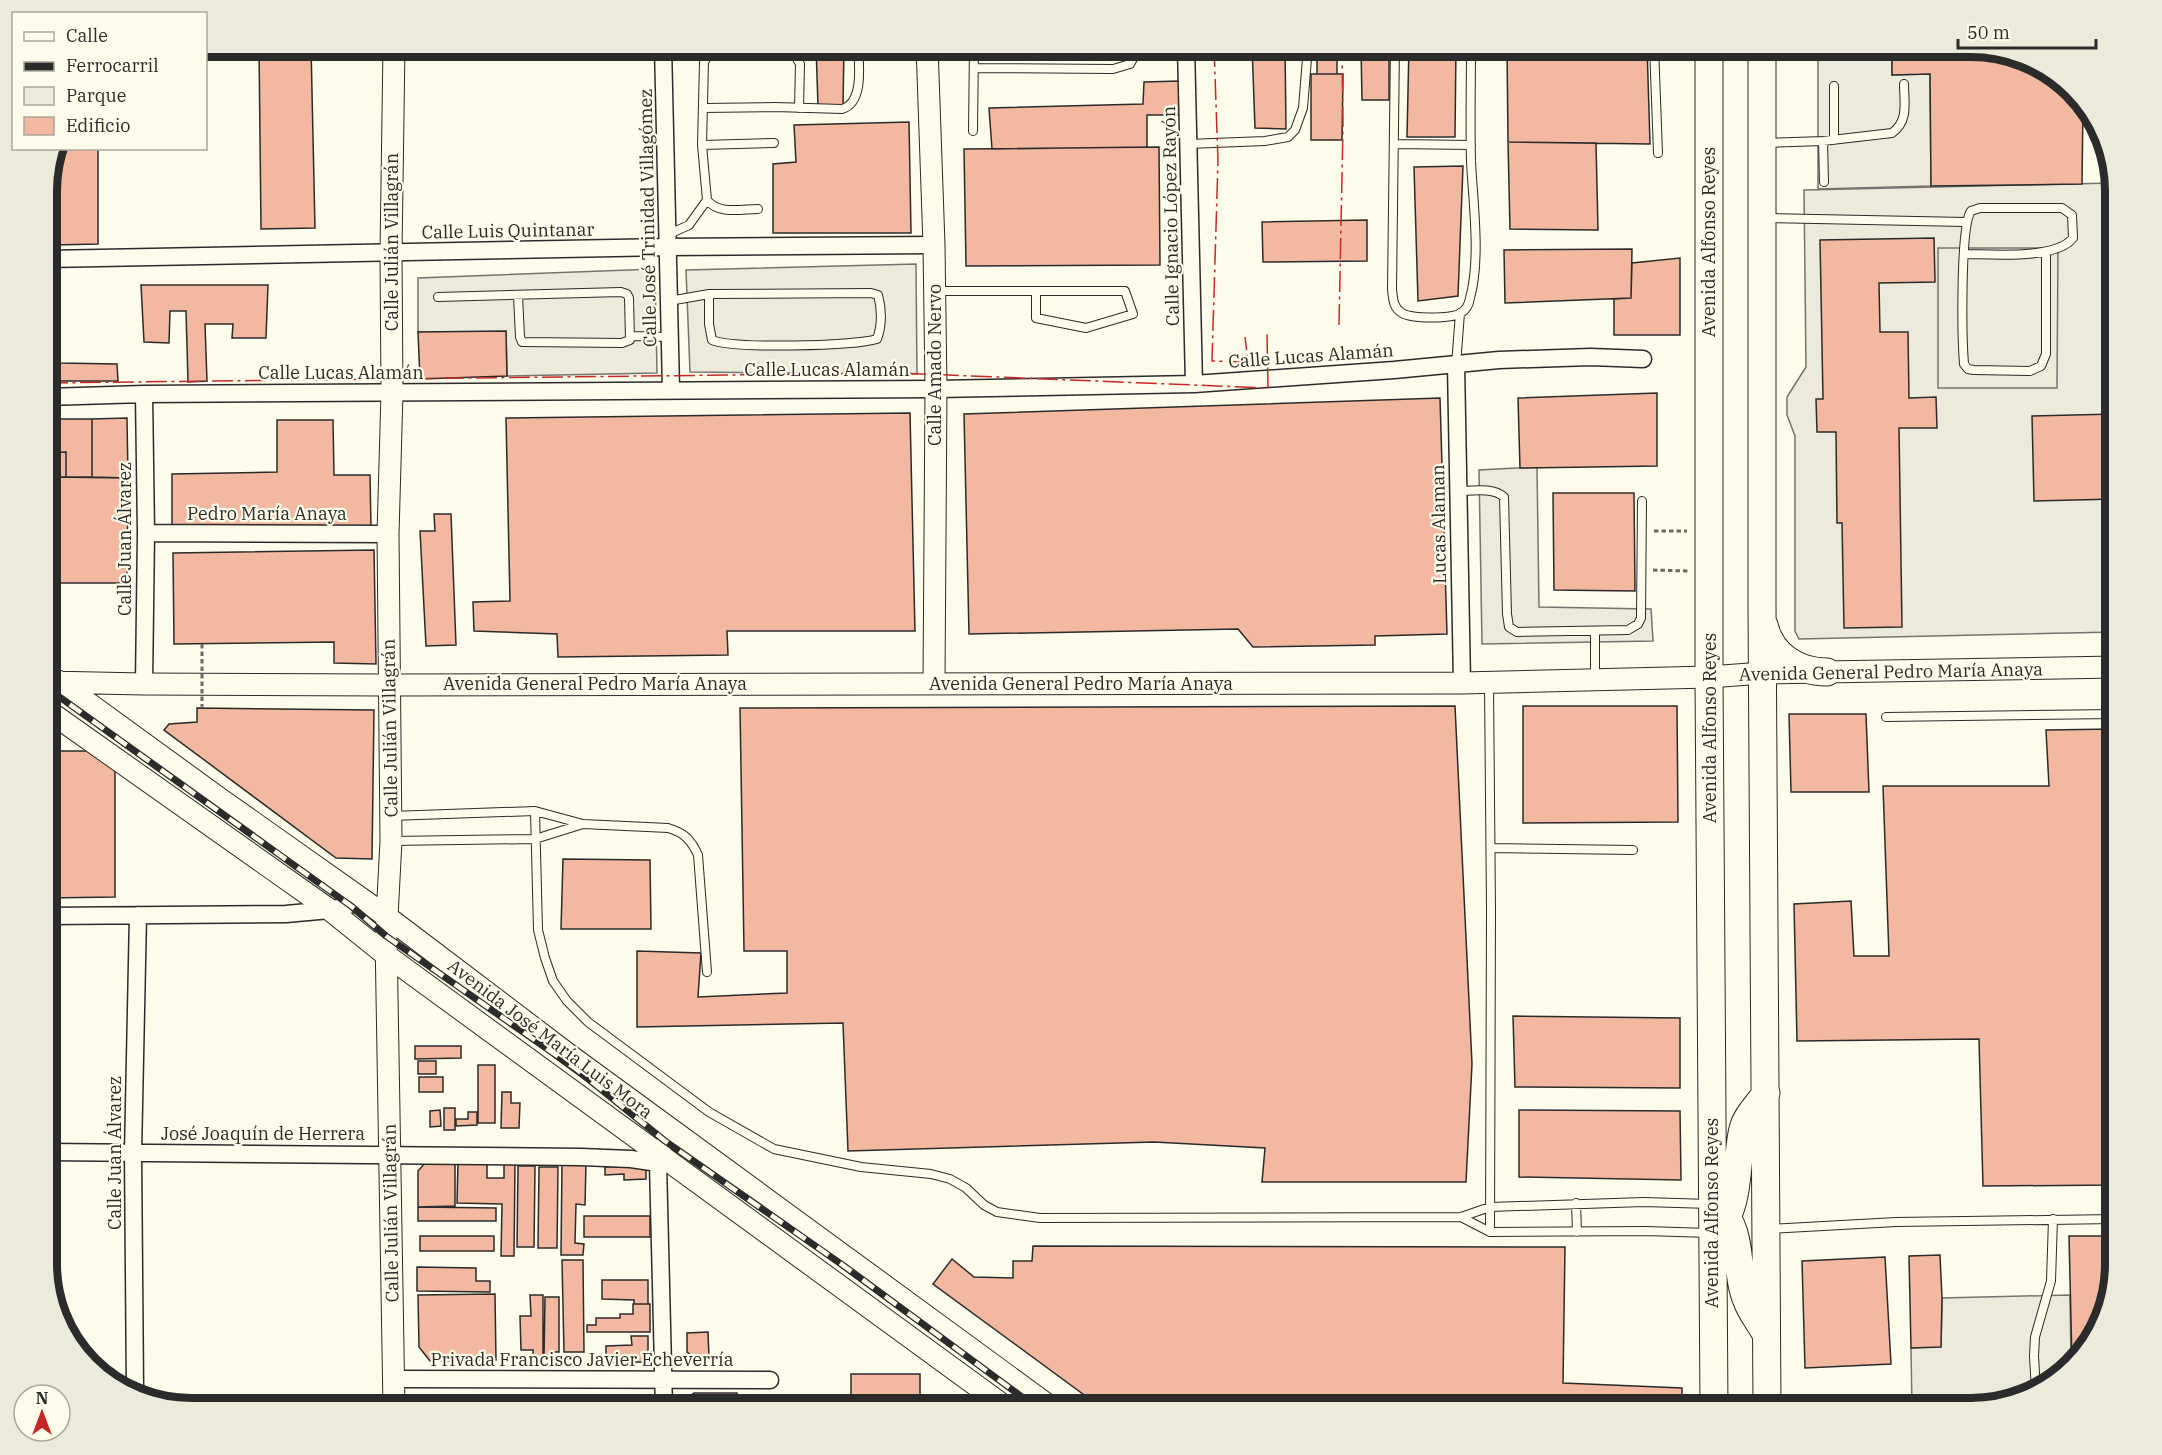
<svg xmlns="http://www.w3.org/2000/svg" width="2162" height="1455" font-family="'IBM Plex Serif',serif">
<rect width="100%" height="100%" fill="#fdfbea"/>
<path fill="#ecebdb" stroke="#74746e" stroke-width="1.5" d="M2114 183 2115 191V632L1799 639 1795 631V436L1787 415V397L1806 367 1804 190Z"/>
<path fill="#eceadb" stroke="#74746e" stroke-width="1.5" d="M1818 47H1900V58H1892V75L1930 74 1931 186 1818 189Z
M1938 248H2058L2057 388H1938Z
M916 264 917 374 690 372 686 270Z
M655 269 657 373 507 376 506 332H418V278Z
M1537 467 1539 607 1651 609 1653 641 1482 644 1479 470Z
M2070 1295 2071 1363 2043 1389 1971 1408H1912L1911 1348 1941 1346 1942 1298Z"/>
<path fill="#f2b8a0" stroke="#2b2b2b" stroke-width="1.5" d="M259 46H311L315 228 261 229Z
M816 46H844L843 106H818Z
M1252 46H1285L1286 129 1255 128Z
M1317 46H1337V74H1317Z
M1361 46H1389V100H1362Z
M1409 46H1456L1455 137H1407Z
M1507 46H1647L1650 144 1508 142Z
M1900 46H1971L2052 71 2083 105 2082 184 1931 186 1930 74 1892 75V58H1900Z
M1311 74H1343L1342 140H1311Z
M1179 81 1180 115H1147V147L992 149 989 108 1143 104 1144 82Z
M909 122 911 233H773V164L796 162 794 125Z
M1508 142 1596 143 1598 230 1510 229Z
M1159 147 1160 265 966 266 964 149Z
M55 148H98V244L54 245 53 157Z
M1463 166 1458 296 1418 301 1414 167Z
M1367 220V261L1263 262 1262 222Z
M1934 238 1935 282 1879 283 1880 332H1908L1909 398 1936 397 1937 428H1899L1902 627 1844 628 1842 523H1837L1836 432H1817L1816 399H1823L1820 240Z
M1632 249 1631 298 1505 303 1504 250Z
M1680 258V335H1614V299L1631 298 1632 263Z
M141 285H268L266 338H232L233 324H205L207 381 188 382 186 311H170L169 343 144 342Z
M506 331 507 376 420 379 418 332Z
M47 341H59V363L117 364 118 381H47Z
M1657 393V466L1520 468 1518 398Z
M1440 398 1447 634 1375 636V645L1253 647 1238 629 969 634 964 414Z
M910 413 915 631H727L728 655 558 657 557 634 474 631 473 602 510 601 506 418Z
M2115 414V499L2034 501 2032 416Z
M127 418 128 478 92 477V419Z
M47 419H92V477H66V452L47 453Z
M277 420H333L334 475H370L371 528 172 530V474L277 472Z
M66 452V477H52V509H47V453Z
M52 477 128 478 127 583H52Z
M1553 493H1634L1635 591 1554 590Z
M47 509H52L50 630 47 628Z
M434 514H451L456 645 426 646 420 531H435Z
M374 550 376 664 334 663V642L174 644 173 553Z
M1455 706 1472 1064 1466 1182H1262L1265 1148 1154 1142 848 1151 843 1023 637 1027V951L701 953 698 997 787 993V951H744L740 708Z
M1523 706H1677L1678 822 1523 823Z
M197 708 374 710 372 859 336 858 164 730 169 724 197 722Z
M1789 714H1866L1869 792H1791Z
M2115 729V1185L1983 1186 1979 1039 1797 1041 1794 904 1851 901 1854 956H1889L1883 786H2049L2046 730Z
M47 751H89L115 771V897L47 898Z
M563 859 650 860 651 929H561Z
M1513 1016 1680 1018V1088L1515 1087Z
M415 1046H461V1058L415 1059Z
M418 1061H436V1074H418Z
M478 1065H495V1123H478Z
M419 1077H443V1092H419Z
M502 1092H511V1103H520L519 1128H501Z
M444 1108H455V1130H444Z
M440 1110 441 1126 430 1127V1111Z
M1519 1110 1680 1111 1681 1180 1519 1177Z
M468 1112H477V1125L456 1126V1119H468Z
M455 1161V1206L418 1207V1171L426 1162Z
M458 1162 487 1163V1178H504V1162L515 1163 514 1256H501L502 1204 457 1203Z
M562 1163H586L585 1205 576 1204 575 1243 584 1244 583 1255H561Z
M518 1166H535L534 1247H517Z
M646 1166V1179L624 1180V1174L605 1175V1167Z
M539 1167H558L557 1248H538Z
M418 1207 496 1208V1221H418Z
M584 1216H650V1237H584Z
M420 1236H494V1251H420Z
M2069 1236H2115V1264L2091 1345 2072 1363Z
M1033 1246 1565 1247 1563 1383 1682 1388V1408H1102L933 1284 952 1259 974 1277 1013 1278V1261H1032Z
M1940 1255 1942 1298 1941 1347 1911 1348 1909 1256Z
M1885 1257 1891 1364 1805 1368 1802 1261Z
M562 1260H583L584 1352H564Z
M417 1267 476 1268V1281H490V1292L417 1291Z
M602 1280H648V1304H634V1300L602 1299Z
M495 1294 496 1360 430 1361 419 1347 418 1295Z
M530 1295H543V1358L533 1359V1350H521L520 1316H531Z
M545 1297H559V1352H551V1360L544 1358Z
M633 1304H650V1332H587V1325H596V1318H620V1314H633Z
M708 1332 709 1358H696L687 1352V1333Z
M631 1336H648V1350L643 1362H606V1346L632 1345Z
M851 1374H920V1408H851Z
M694 1393H737L736 1408H683V1401Z
M430 1395H452V1408H422L423 1398Z
M498 1395H519V1408H498Z
M521 1395H541V1408H522Z
M544 1396H564V1408H544Z"/>
<g fill="none" stroke-linecap="round" stroke-linejoin="round">
<g stroke="#2b2b2b" stroke-width="10">
<path id="service" d="M1395 46 1392 289C1393 298 1393 308 1402 313 1412 319 1451 319 1461 313 1466 310 1469 304 1470 298 1481 259 1473 202 1471 161 1470 123 1471 85 1471 46
M1654 46 1658 153
M1765 56 1866 53 1882 46
M974 68 1113 69 1130 64 1140 46
M703 108 775 107 842 109C864 103 859 65 858 46
M973 131 974 46
M1834 140V86
M1823 141 1824 182
M1765 143 1823 141 1892 133C1909 121 1904 102 1904 84
M1188 144 1265 141 1288 137 1295 130 1303 108 1308 46
M1394 144 1471 145
M702 145 774 143
M758 209C741 209 719 215 707 200L702 145 704 62 708 56C722 49 779 48 794 54L800 64 799 108
M1766 218 1966 222
M667 235 689 225 707 200
M1964 254C1991 254 2056 260 2073 238L2072 215 2062 208H1980L1971 211C1960 227 1962 339 1964 364L1968 369 1974 370 2030 371 2041 366 2046 354V253
M935 291H1125L1133 314 1086 328 1036 318V291
M438 297 621 292 627 294 629 298 630 340 622 343 522 342 520 337 518 295
M669 301 709 294 871 293 878 295C882 309 882 326 877 339 854 346 732 349 712 340L709 324V294
M631 336 670 337
M1456 365 1460 313
M1458 491C1471 491 1493 487 1504 497L1507 614 1509 627 1517 632 1628 630 1638 624 1641 618 1642 501
M1595 680V631
M1489 684 1491 910 1490 1232
M1886 717 2115 714
M535 811 538 930 545 958 553 981 567 1001 588 1022 709 1112 774 1149 861 1167 931 1174 950 1179 966 1188 984 1205 997 1212 1040 1218 1461 1217 1490 1207 1644 1202 1710 1204
M391 816 535 811 583 824 668 828C685 833 691 840 698 855L707 972
M391 841 535 839 583 824
M1491 848 1633 850
M1576 1203 1577 1232
M1461 1217 1490 1232 1646 1231 1709 1233
M1770 1229 1896 1222 2115 1219
M2036 1391 2034 1356 2035 1337 2051 1281 2053 1219"/>
</g>
<g stroke="#2b2b2b" stroke-width="19">
<path id="minor" d="M663 46 671 389
M1186 46 1194 384
M47 259 667 247 934 245
M1456 365 1462 683
M144 394 146 533 144 684
M47 397 144 394 936 389 1194 384 1394 370 1499 360 1591 357 1643 359
M146 533 388 534
M47 916 286 914 330 910 364 901
M47 1152 581 1157 631 1159 658 1163
M395 1379 770 1380
M117 1386 135 1385
M135 1391 133 1153 138 915
M664 1408 658 1163 665 1141 673 1131"/>
</g>
<g stroke="#2b2b2b" stroke-width="23">
<path id="tertiary" d="M927 46 934 245 936 389 934 683
M58 681 219 798 386 916 568 1054 1052 1408
M47 682 144 684 389 685 1462 683 1709 677 1763 673 2115 667
M47 710 330 910 386 955 1007 1408
M394 1408 386 936 391 841 388 534 392 393 391 252 394 46"/>
</g>
<g stroke="#2b2b2b" stroke-width="29">
<path id="trunk" d="M1709 46V677L1714 1408
M1762 46V607L1767 1408
M1764 625C1771 655 1797 672 1827 672
M1718 1207C1745 1231 1734 1271 1747 1301 1751 1312 1760 1323 1766 1334
M1712 1233C1742 1216 1735 1159 1743 1129 1746 1116 1759 1104 1766 1093"/>
</g>
<path stroke="#6a6964" stroke-width="3" stroke-dasharray="4.5 3" stroke-linecap="butt" d="M1654 531H1687
M1653 570 1688 571"/>
<use href="#service" stroke="#fdfbea" stroke-width="8"/>
<use href="#minor" stroke="#fdfbea" stroke-width="16"/>
<use href="#tertiary" stroke="#fdfbea" stroke-width="21"/>
<use href="#trunk" stroke="#fdfbea" stroke-width="27"/>
<g stroke="#2b2b2b" stroke-width="7">
<path id="rail" d="M47 688 351 906 386 936 576 1069 665 1141 844 1266 1037 1408"/>
</g>
<use href="#rail" stroke="#fdfbea" stroke-width="4.5" stroke-dasharray="14" stroke-linecap="butt"/>
<path stroke="#6a6964" stroke-width="3" stroke-dasharray="4.5 3" stroke-linecap="butt" d="M202 644V708"/>
<path stroke="#c62828" stroke-width="1.5" stroke-dasharray="21 4.5 3 4.5" stroke-linecap="butt" d="M1214 46 1218 161 1212 361 1248 362 1245 337
M1339 325 1343 126 1342 46
M47 383 898 373 1268 388 1267 333"/>
</g>
<g text-anchor="middle" stroke-width="4.5" stroke-linejoin="round" paint-order="stroke">
<g font-size="18" fill="#2b2b2b" stroke="#fdfbea">
<text transform="translate(1171 216) rotate(-91)" y="6">Calle Ignacio López Rayón</text>
<text transform="translate(648 218) rotate(-91)" y="6">Calle José Trinidad Villagómez</text>
<text transform="translate(508 231) rotate(-1)" y="6">Calle Luis Quintanar</text>
<text transform="translate(392 242) rotate(-90)" y="6">Calle Julián Villagrán</text>
<text transform="translate(1709 242) rotate(-90)" y="6">Avenida Alfonso Reyes</text>
<text transform="translate(1311 356) rotate(-4)" y="6">Calle Lucas Alamán</text>
<text transform="translate(935 365) rotate(-90)" y="6">Calle Amado Nervo</text>
<text x="827" y="376">Calle Lucas Alamán</text>
<text x="341" y="379">Calle Lucas Alamán</text>
<text x="267" y="520">Pedro María Anaya</text>
<text transform="translate(1439 524) rotate(-91)" y="6">Lucas Alaman</text>
<text transform="translate(125 539) rotate(-90)" y="6">Calle Juan Álvarez</text>
<text transform="translate(1891 672) rotate(-1)" y="6">Avenida General Pedro María Anaya</text>
<text x="595" y="690">Avenida General Pedro María Anaya</text>
<text x="1081" y="690">Avenida General Pedro María Anaya</text>
<text transform="translate(390 728) rotate(-91)" y="6">Calle Julián Villagrán</text>
<text transform="translate(1710 728) rotate(-90)" y="6">Avenida Alfonso Reyes</text>
<text transform="translate(550 1039) rotate(37)" y="6">Avenida José María Luis Mora</text>
<text x="263" y="1140">José Joaquín de Herrera</text>
<text transform="translate(115 1153) rotate(-90)" y="6">Calle Juan Álvarez</text>
<text transform="translate(391 1213) rotate(-91)" y="6">Calle Julián Villagrán</text>
<text transform="translate(1712 1213) rotate(-90)" y="6">Avenida Alfonso Reyes</text>
<text x="582" y="1366">Privada Francisco Javier Echeverría</text>
</g>
</g>
<path d="M0 0H2162V1455H0ZM191 57H1971A134 134 0 0 1 2105 191V1264A134 134 0 0 1 1971 1398H191A134 134 0 0 1 57 1264V191A134 134 0 0 1 191 57Z" fill="#eceadb" fill-rule="evenodd"/>
<path fill="none" stroke="#2b2b2b" stroke-width="8" d="M191 57H1971A134 134 0 0 1 2105 191V1264A134 134 0 0 1 1971 1398H191A134 134 0 0 1 57 1264V191A134 134 0 0 1 191 57Z"/>
<rect x="12" y="12" width="195" height="138" fill="#fdfbea" stroke="#a9a89e" stroke-width="1.5"/>
<rect x="24" y="32" width="30" height="9" fill="#fdfbea" stroke="#a9a89e" stroke-width="1.5"/>
<text x="66" y="42" font-size="18" fill="#2b2b2b">Calle</text>
<rect x="24" y="62" width="30" height="9" fill="#2b2b2b" stroke="#a9a89e" stroke-width="1.5"/>
<text x="66" y="72" font-size="18" fill="#2b2b2b">Ferrocarril</text>
<rect x="24" y="87" width="30" height="18" fill="#ecebdb" stroke="#a9a89e" stroke-width="1.5"/>
<text x="66" y="102" font-size="18" fill="#2b2b2b">Parque</text>
<rect x="24" y="117" width="30" height="18" fill="#f2b8a0" stroke="#a9a89e" stroke-width="1.5"/>
<text x="66" y="132" font-size="18" fill="#2b2b2b">Edificio</text>
<g transform="translate(42 1413)"><circle r="28" fill="#fdfbea" stroke="#a9a89e" stroke-width="1.5"/>
<path d="M0-4.5L10 22L0 15L-10 22Z" fill="#c62828"/>
<text y="-9" font-size="16" font-weight="bold" text-anchor="middle" fill="#2b2b2b">N</text>
</g>
<path d="M1958 39v9h138v-9" fill="none" stroke="#2b2b2b" stroke-width="3"/>
<text x="1967" y="39" font-size="18" fill="#2b2b2b" stroke="#fdfbea" stroke-width="4.5" paint-order="stroke">50 m</text>
</svg>
